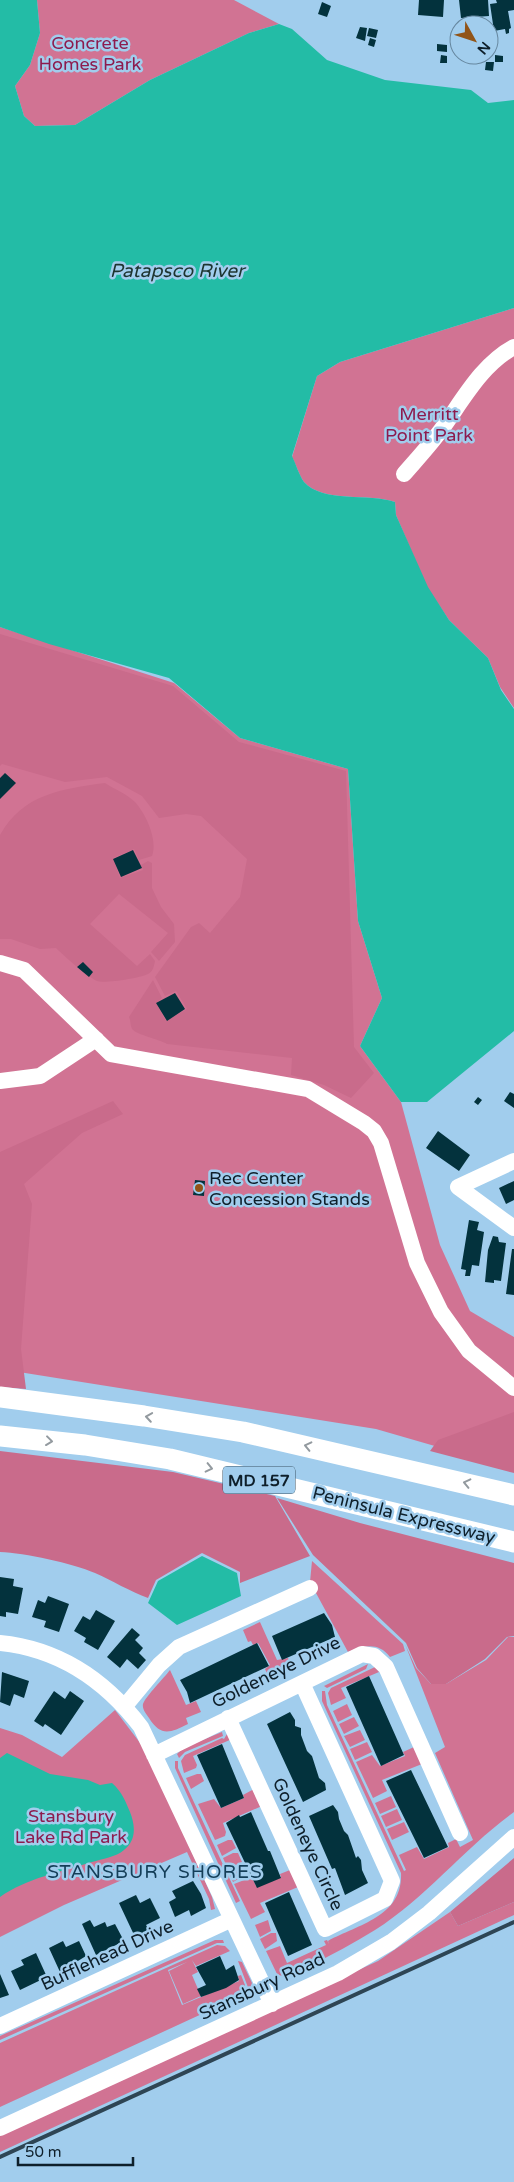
<svg xmlns="http://www.w3.org/2000/svg" width="514" height="2182" font-family="'Varela Round',sans-serif">
<rect width="100%" height="100%" fill="#a1cded"/>
<path fill="#d17393" d="M37 0H234L279 24 249 33 150 80 75 125 35 126 24 116 15 86 30 65 40 33Z
M514 308V708L500 687 488 658 449 620 427 587 396 515 395 502C370 493 322 503 304 482 299 475 296 464 292 457L317 376 340 362Z
M0 627 174 683 240 738 348 769 358 921 382 998 360 1046 401 1102 440 1245 470 1311 514 1337V1469L376 1429 0 1369Z
M312 1561 403 1644 405 1651 390 1657C378 1641 363 1646 348 1652L310 1582Z
M260 1622 277 1660 288 1658 293 1669 270 1680 265 1669 270 1665 258 1643 253 1645 251 1641 248 1642 243 1630Z
M508 1637H514V1812C465 1847 427 1897 375 1930 354 1943 332 1955 309 1966 300 1970 287 1980 277 1974L266 1951 280 1946 287 1963 326 1945 324 1941 327 1940 329 1944 328 1941C360 1924 403 1916 401 1873L322 1701V1691H325L327 1705 404 1871 406 1870 399 1855 417 1847 424 1859 449 1847 448 1843 456 1839 460 1847 473 1840 435 1753 445 1747 405 1644 416 1668 431 1684H446L486 1660Z
M368 1664 366 1669 327 1688 324 1686Z
M375 1667 379 1672 341 1688 346 1698 331 1705 328 1693 331 1688Z
M170 1670 186 1705 196 1701 201 1712 186 1718 188 1724C170 1733 161 1737 149 1718 146 1714 142 1709 143 1704 146 1696 164 1678 170 1670Z
M347 1704 352 1715 338 1722 333 1711Z
M115 1710 147 1752 212 1897 215 1909 211 1910 209 1899 187 1852 64 1905 0 1937V1728L22 1735 62 1757Z
M354 1717 359 1726 344 1734 339 1724Z
M360 1730 365 1740 350 1747 344 1736Z
M222 1732 223 1736 185 1752 179 1758 177 1754 183 1748Z
M227 1734 232 1739 193 1756 197 1765 196 1768 184 1773 181 1761 185 1755 222 1738 224 1739Z
M367 1742 372 1752 355 1760 350 1749Z
M414 1747 422 1764 382 1780 387 1791 373 1798 356 1762 372 1755 380 1766 405 1756 403 1752Z
M175 1761H178V1768L240 1901 236 1903 175 1768Z
M197 1774H201L204 1781 191 1789 186 1778Z
M254 1789 262 1806 223 1823 226 1832 225 1836 215 1840 198 1804 214 1799 221 1808 244 1798 243 1795Z
M391 1796 396 1807 380 1814 375 1803Z
M397 1809 402 1820 386 1827 381 1816Z
M404 1822 409 1832 392 1840 387 1829Z
M228 1840H232L236 1848 222 1856 217 1845Z
M233 1853H238L242 1862 228 1869 223 1858Z
M244 1865 247 1874 233 1882 228 1871Z
M290 1870 298 1887 260 1903 265 1912 251 1919 234 1884 252 1877 256 1886 281 1877 280 1874Z
M514 1902V1915L0 2152V2135L378 1961 450 1912 458 1926Z
M268 1920 271 1931 260 1937 255 1925Z
M271 1933H276L277 1941 265 1949 260 1939Z
M215 1940H223L224 1943H217L0 2040V2036Z
M217 1945 225 1946 230 1951 196 1966 192 1960 198 1972 192 1975 201 1996 183 2004 169 1971 187 1962 168 1970 182 2005 239 1981 238 1976 241 1975 245 1985 243 1995 0 2107V2043Z
M238 1961 242 1962 252 1983 249 1990Z"/>
<path fill="#c96b8b" d="M0 634 173 686 239 742 346 771 354 1047 374 1073 351 1098 324 1085 291 1075 292 1058 167 1044C159 1039 137 1035 132 1029 130 1025 131 1021 129 1017L153 980 162 998 156 1003 166 1021 187 1009 176 991 165 996 155 977 191 927 199 923 210 933 240 897 247 859 201 816 186 814 159 818 142 796 107 777 65 782 2 764 0 766Z
M105 783C114 789 127 794 135 802 146 814 158 840 152 856L139 860 134 849 113 858 120 878 143 870 141 865 148 861 152 863V888L161 907 174 924 175 942 159 961 151 952 168 933 119 894 90 924 137 966 150 954 155 961C154 966 153 972 148 974 141 978 103 984 97 981 87 976 64 956 56 948L40 949 11 939H0V835C23 794 61 789 105 783Z
M113 1101 123 1114 82 1133 24 1184 32 1204 21 1349 26 1389 0 1387V1152Z
M514 1412V1473L430 1451 438 1440Z
M0 1451 173 1472 275 1496 310 1556 240 1583V1572L202 1553 156 1580 148 1598C129 1591 113 1581 95 1573 72 1563 25 1553 0 1552Z
M277 1498 360 1523 514 1563V1636L507 1637 485 1659 446 1684H431L417 1668 406 1643 313 1555Z
M514 1858V1902L458 1926 450 1912Z"/>
<path fill="#23bca6" d="M0 0H37L40 33 30 65 15 86 24 116 35 126 75 125 150 80 249 33 279 24 292 29 327 60 385 80 471 90 488 103 514 100V308L340 362 317 376 292 456C296 464 299 475 304 482 322 503 370 493 395 502L396 515 428 587 449 620 488 658 501 690 514 709V1031L427 1102H401L360 1046 382 998 358 921 348 769 240 738 169 678 49 644 0 627Z
M202 1556 237 1573 241 1596 177 1625 148 1603 158 1581Z
M7 1753 50 1774 88 1780 100 1785 112 1783C122 1792 125 1800 130 1812 135 1825 137 1840 124 1850 116 1857 102 1859 92 1862 61 1872 27 1878 0 1897V1758Z"/>
<path fill="#03323d" d="M419 0H444L443 17 418 15Z
M459 0H488L489 16 461 18Z
M496 0H514V10L508 11 511 28 509 29V33L506 34 505 29 494 31 490 4 497 3Z
M322 2 331 6 327 17 318 14Z
M360 27 367 28 365 41 356 38Z
M369 28 378 30 376 38 367 36Z
M370 38 376 40 374 47 368 45Z
M437 44 447 45V52L437 51Z
M441 55 447 56V63H440Z
M495 55 503 56V62H495Z
M486 62H494L493 71 485 70Z
M5 773 16 783 0 799V778Z
M133 850 142 868 121 877 113 859Z
M83 962 93 972 89 977 77 967Z
M175 993 185 1009 167 1021 156 1003Z
M510 1092 514 1094V1108L504 1101Z
M478 1097 482 1100 478 1105 474 1102Z
M438 1131 470 1155 459 1171 426 1148Z
M195 1180 205 1181 204 1196 193 1195Z
M514 1181V1200L506 1204 499 1188Z
M469 1220 479 1222 477 1230 484 1232 479 1266 472 1265 470 1276H465L466 1270 461 1269Z
M493 1236 498 1237 499 1242 506 1243 501 1281 494 1280V1283L485 1282 488 1250Z
M512 1249H514V1295L506 1294Z
M0 1577 14 1579 13 1586 23 1588 18 1614 6 1612V1617L0 1616Z
M48 1596 69 1604 59 1632 44 1627 46 1621 32 1617 38 1600 45 1603Z
M96 1610 115 1621 98 1650 84 1642 86 1638 74 1631 83 1616 90 1620Z
M324 1613 332 1625 335 1637 282 1660 272 1636Z
M132 1628 140 1635 135 1640 143 1648 139 1653 146 1660 138 1669 127 1659 120 1668 107 1657Z
M257 1643 269 1666 190 1703 187 1692 180 1680Z
M2 1672 29 1681 24 1698 14 1694 10 1706 0 1702Z
M369 1676 404 1755 381 1766 346 1687Z
M54 1691 65 1699 70 1691 84 1701 61 1735 45 1724 43 1727 34 1721Z
M290 1712 295 1720V1726L301 1728V1735L307 1751 312 1756 319 1778 325 1783 326 1790 303 1802 267 1724Z
M222 1744 244 1798 221 1808 197 1755Z
M411 1770 448 1847 424 1858 386 1781Z
M333 1805 338 1812 339 1819 344 1831 348 1835 356 1858 358 1856 361 1860 362 1870 368 1883 345 1895 335 1868 332 1869 309 1816Z
M251 1812 268 1851H270L281 1878 257 1888 226 1823 239 1815 240 1817Z
M193 1881 201 1894 206 1908 191 1916 189 1910 175 1917 169 1902 176 1898 172 1891Z
M289 1892 312 1945 288 1956 265 1903Z
M136 1895 140 1903 150 1898 160 1918 146 1925 149 1930 135 1937 119 1903Z
M90 1920 94 1927 105 1922 107 1927 115 1924 124 1941 96 1955 82 1924Z
M63 1941 66 1947 79 1941 86 1956 60 1972 49 1948Z
M36 1953 47 1977 20 1990 11 1971 24 1965 21 1960Z
M220 1956 226 1970 234 1965 239 1980 226 1988 201 1997 197 1989 206 1985 196 1967Z
M0 1974 9 1995 0 1998Z"/>
<g fill="none" stroke-linecap="round" stroke-linejoin="round">
<path stroke="#fff" stroke-width="16" d="M404 474C417 459 430 445 441 430 463 400 481 365 514 347
M0 963 24 970 111 1054 308 1089 364 1123 374 1131 381 1143 417 1263 441 1312 469 1351 514 1388
M0 1081 40 1076 96 1039
M514 1161 458 1187 514 1228
M0 1643C60 1649 105 1680 141 1727L272 2004
M125 1706 159 1665 179 1647 310 1588
M228 1718 325 1929 385 1899 392 1881 302 1683
M154 1755 362 1654 374 1656 386 1667 460 1833
M0 2026 230 1920
M0 2128 338 1973 391 1942 429 1913 514 1837"/>
<path stroke="#fff" stroke-width="21" d="M0 1397 144 1416 243 1432 514 1495
M0 1436 85 1445 170 1459 514 1542"/>
<path stroke="#2e4554" stroke-width="4" d="M0 2157 514 1922"/>
</g>
<defs><path id="oneway-chevron" d="M-2-3.5L2.5 0L-2 3.5" fill="none" stroke-width="1.6" stroke-linecap="round" stroke-linejoin="round" transform="scale(1.25)"/></defs>
<g stroke="#939a9f">
<use href="#oneway-chevron" transform="translate(149 1417) rotate(-171)"/>
<use href="#oneway-chevron" transform="translate(49 1441) rotate(7)"/>
<use href="#oneway-chevron" transform="translate(308 1446) rotate(-167)"/>
<use href="#oneway-chevron" transform="translate(209 1468) rotate(13)"/>
<use href="#oneway-chevron" transform="translate(467 1483) rotate(-167)"/>
</g>
<circle fill="#915417" stroke="#a1cded" stroke-width="2" cx="199" cy="1188" r="5"/>
<g text-anchor="middle" stroke-width="5" stroke-linejoin="round" paint-order="stroke">
<rect fill="#a1cded" stroke="#3a5364" stroke-width="1" x="223" y="1466.5" width="72" height="27" rx="4"/>
<g font-size="16" font-weight="bold" fill="#0e1f2a">
<text x="259" y="1486">MD 157</text>
</g>
<g font-size="18" fill="#8d1b4e" stroke="#a1cded">
<text x="90" y="49">Concrete<tspan x="90" dy="21">Homes Park</tspan></text>
<text x="429" y="420">Merritt<tspan x="429" dy="21">Point Park</tspan></text>
<text x="71" y="1822">Stansbury<tspan x="71" dy="21">Lake Rd Park</tspan></text>
</g>
<g font-size="18" fill="#0e1f2a" stroke="#a1cded" text-anchor="start">
<text x="209" y="1184">Rec Center<tspan x="209" dy="21">Concession Stands</tspan></text>
</g>
<g font-size="18" fill="#0e1f2a" stroke="#a1cded">
<text transform="translate(404 1515) rotate(14)" y="6">Peninsula Expressway</text>
<text transform="translate(276 1672) rotate(-26)" y="6">Goldeneye Drive</text>
<text transform="translate(308 1844) rotate(65)" y="6">Goldeneye Circle</text>
<text transform="translate(107 1955) rotate(-25)" y="6">Bufflehead Drive</text>
<text transform="translate(262 1986) rotate(-25)" y="6">Stansbury Road</text>
</g>
<g font-size="19" font-style="italic" fill="#1d342f" stroke="#a1cded">
<text x="177" y="277">Patapsco River</text>
</g>
<g font-size="19" letter-spacing="1" fill="#143e58" stroke="#a1cded">
<text x="155" y="1878">STANSBURY SHORES</text>
</g>
</g>
<g transform="translate(474 40) rotate(130)"><circle r="24" fill="#a1cded" stroke="#66879f"/>
<path d="M0-4L9 19L0 12L-9 19Z" fill="#915417"/>
<text y="-8" font-size="14" font-weight="bold" text-anchor="middle" fill="#0e1f2a">N</text>
</g>
<path d="M18 2157v8h115v-8" fill="none" stroke="#0e1f2a" stroke-width="2.5"/>
<text x="25" y="2157" font-size="15" fill="#0e1f2a" stroke="#a1cded" stroke-width="4" paint-order="stroke">50 m</text>
</svg>
